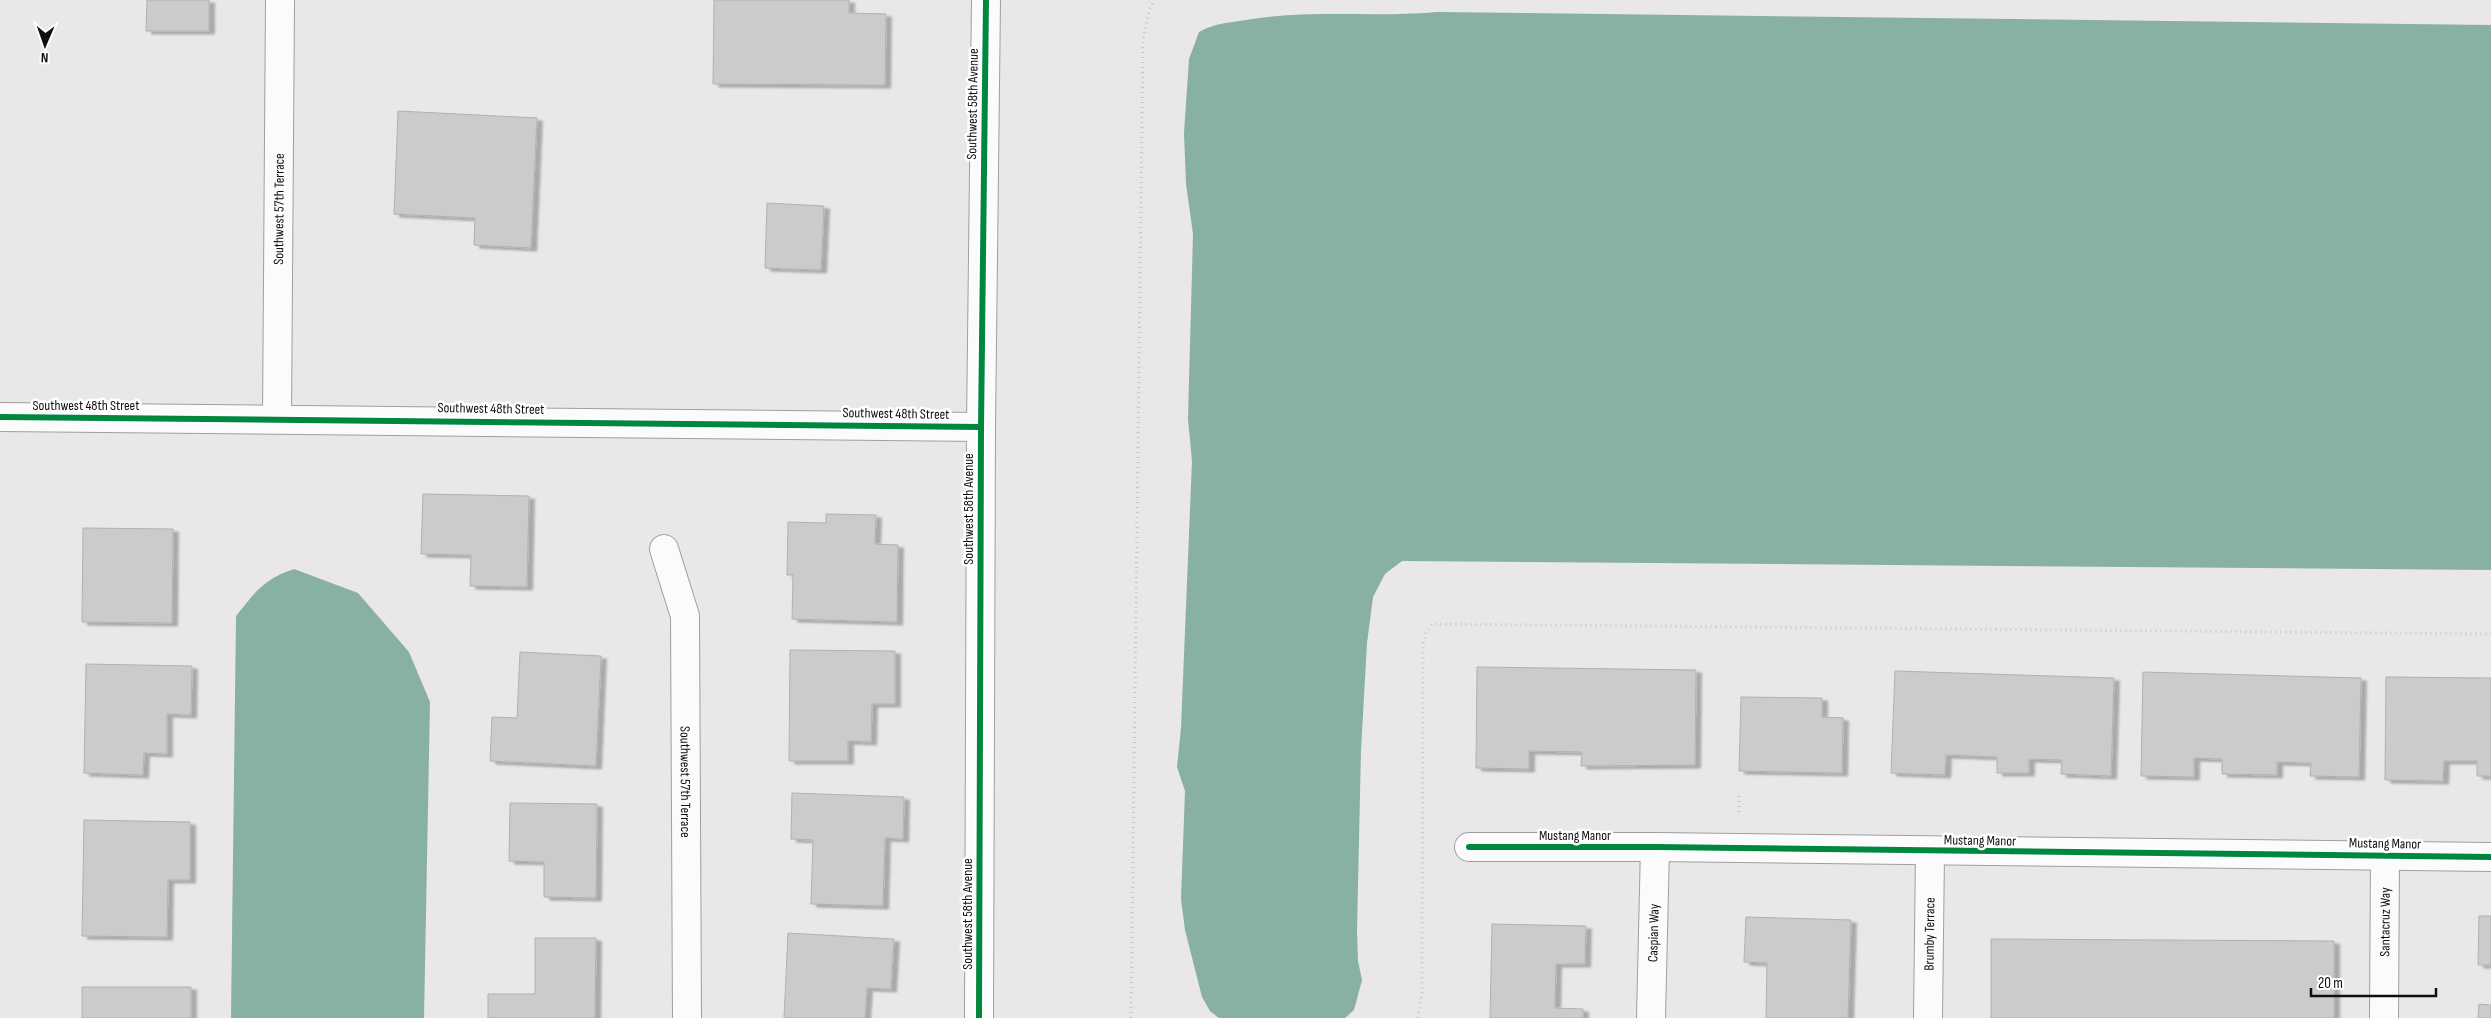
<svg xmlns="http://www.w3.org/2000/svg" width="2491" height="1018" font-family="'Sofia Sans Condensed',sans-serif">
<defs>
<filter id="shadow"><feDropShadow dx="5.5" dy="3" stdDeviation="1" flood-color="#0004"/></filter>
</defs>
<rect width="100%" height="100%" fill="#e9e7e8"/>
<path fill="#89b0a4" d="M1437 12 2491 25V570L1402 561 1385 574 1373 597 1367 643 1361 750 1357 930 1358 961 1362 980 1354 1010 1345 1018H1219L1210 1011 1202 997 1185 930 1181 899 1185 791 1177 767 1181 728 1192 461 1188 419 1193 234 1186 184 1184 133 1189 59 1199 32C1215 23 1228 23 1246 20 1311 9 1372 18 1437 12Z
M294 569 358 593 409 652 430 702 424 1018H231L236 616C255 592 264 579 294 569Z"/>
<path fill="#cccacb" stroke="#b2b0b1" filter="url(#shadow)" d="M147 0H209V31H146Z
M714 0H849V13L886 14 885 85 713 84Z
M398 111 537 118 531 248 474 245 475 218 394 214Z
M767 203 824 206 821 270 765 268Z
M423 494 529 496 527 587 470 586 471 555 421 554Z
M826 514 876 515 875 544 898 545 897 622 792 619 793 575H787L788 522 826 523Z
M83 528 173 529 172 623 82 622Z
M790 650 895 651V704H872L871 742 848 741V761H789Z
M520 652 601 656 596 766 490 761 492 717 517 718Z
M86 664 192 666 191 715 167 714V754L144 753 143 775 84 773Z
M1477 667 1696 670 1695 765 1581 766 1582 752 1529 751V769L1476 768Z
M1895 671 2114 678 2111 776 2061 774 2062 760 2029 759V773H1997V757L1946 755 1945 775 1891 773Z
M2143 672 2361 678 2359 777 2310 776 2311 763 2277 762V775L2222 774V759L2194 758V777L2141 776Z
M2386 677 2491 678V776H2477V761H2444L2443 781 2385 780Z
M1741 697 1822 698V717L1843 718 1842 773 1739 771Z
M792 793 904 797 903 839 885 838 883 906 811 904 813 840 791 839Z
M510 803 597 804 596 898 544 897V862L509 861Z
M84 820 190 822V880H168L167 937 82 936Z
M2479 916H2491V965H2478Z
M1746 917 1851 920 1848 1018H1766L1767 963 1744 962Z
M1492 924 1586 926 1585 964H1556L1555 1008 1583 1009V1018H1490Z
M788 933 894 939 891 989 867 988 865 1018H784Z
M535 938H596L595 1018H488V994H535Z
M1991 939 2334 941V1018H1991Z
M82 987H191V1018H82Z
M2479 1004 2491 1005V1018H2478Z"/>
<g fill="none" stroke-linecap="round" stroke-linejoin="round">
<g stroke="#a09e9f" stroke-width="30">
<g id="minor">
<path d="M0 417 981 427"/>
<path id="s1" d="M277 419 280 0"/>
<path id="s2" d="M664 549 685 616 687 1018"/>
<path d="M1469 847H1655L2491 857"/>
<path id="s3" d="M1651 1018 1655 847"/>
<path id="s4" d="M1928 1018 1930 852"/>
<path id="s5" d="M2384 1018 2385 856"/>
</g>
</g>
<g stroke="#a09e9f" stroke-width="30">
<path id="tertiary" d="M979 1018 981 427 986 0"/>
</g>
<path stroke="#c7c6c6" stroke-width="3" stroke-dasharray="1 4" stroke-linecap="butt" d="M1739 812V792
M1131 1018 1143 39 1150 8 1155 0
M1418 1018 1422 993 1423 644 1426 633 1432 624 2491 634"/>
<use href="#minor" stroke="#fcfbfc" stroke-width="28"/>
<use href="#tertiary" stroke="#fcfbfc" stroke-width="28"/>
<g stroke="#fff" stroke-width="9">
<path id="cycleway" d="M0 417 981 427
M1469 847H1655L2491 857
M979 1018 981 427 986 0"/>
</g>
<use href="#cycleway" stroke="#00873e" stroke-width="6"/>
</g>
<g text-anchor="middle" stroke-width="5" stroke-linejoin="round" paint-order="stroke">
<g font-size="14" fill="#100e0f" stroke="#fff">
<text transform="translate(972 104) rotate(-89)" y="5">Southwest 58th Avenue</text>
<text dy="5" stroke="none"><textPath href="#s1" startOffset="210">Southwest 57th Terrace</textPath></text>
<text x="86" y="410">Southwest 48th Street</text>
<text transform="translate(491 408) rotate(1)" y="5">Southwest 48th Street</text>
<text transform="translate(896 413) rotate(1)" y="5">Southwest 48th Street</text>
<text transform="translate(968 509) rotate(-90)" y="5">Southwest 58th Avenue</text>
<text dy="5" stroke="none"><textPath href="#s2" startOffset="236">Southwest 57th Terrace</textPath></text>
<text x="1575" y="840">Mustang Manor</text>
<text transform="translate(1980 840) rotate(1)" y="5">Mustang Manor</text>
<text transform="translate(2385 843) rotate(1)" y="5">Mustang Manor</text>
<text transform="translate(967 914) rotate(-90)" y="5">Southwest 58th Avenue</text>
<text dy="5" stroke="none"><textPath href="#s5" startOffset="96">Santacruz Way</textPath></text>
<text dy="5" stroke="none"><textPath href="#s3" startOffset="85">Caspian Way</textPath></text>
<text dy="5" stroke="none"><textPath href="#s4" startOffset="84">Brumby Terrace</textPath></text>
</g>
</g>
<g transform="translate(45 45) rotate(182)" stroke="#ffffff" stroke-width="4" paint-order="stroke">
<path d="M0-4L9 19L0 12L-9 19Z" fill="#100e0f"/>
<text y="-8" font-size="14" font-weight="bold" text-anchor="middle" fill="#100e0f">N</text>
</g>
<path d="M2311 988v8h125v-8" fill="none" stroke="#100e0f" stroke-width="2.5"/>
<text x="2318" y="988" font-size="15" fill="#100e0f" stroke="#ffffff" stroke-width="4" paint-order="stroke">20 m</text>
</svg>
